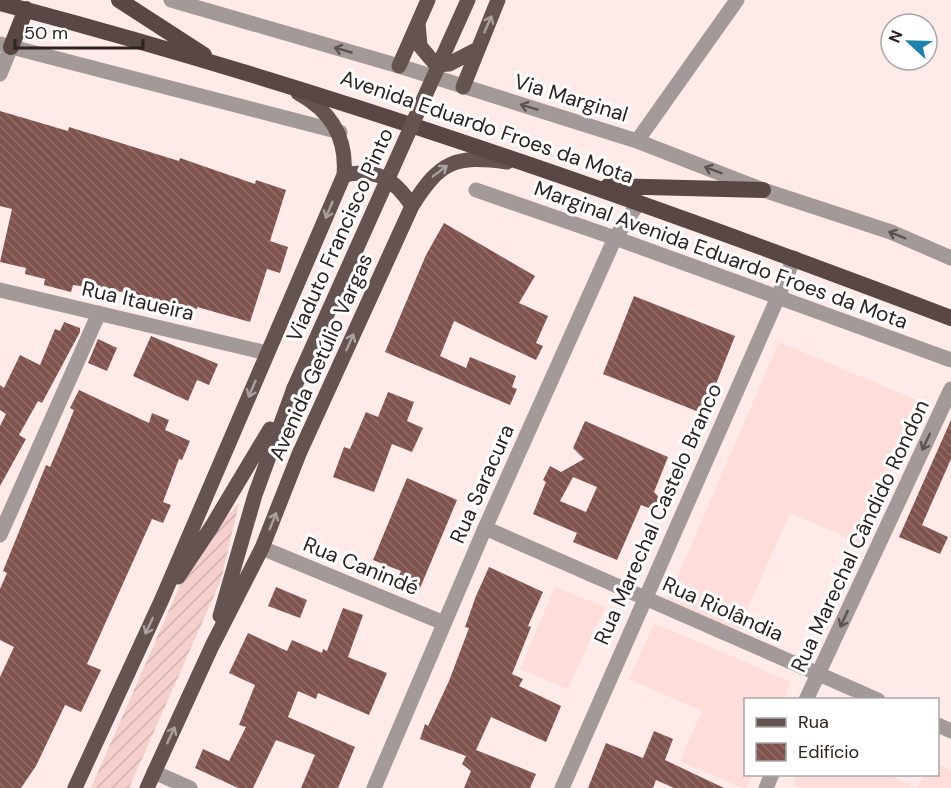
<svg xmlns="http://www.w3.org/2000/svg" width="951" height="788" font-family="'DM Sans',sans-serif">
<defs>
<pattern id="garden-furrows" width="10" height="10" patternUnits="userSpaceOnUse" patternTransform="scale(1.5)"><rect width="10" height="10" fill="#f4cfcc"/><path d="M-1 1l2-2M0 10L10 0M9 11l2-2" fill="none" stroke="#d1b1af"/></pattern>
<pattern id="building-back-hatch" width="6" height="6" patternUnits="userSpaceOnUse" patternTransform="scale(1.5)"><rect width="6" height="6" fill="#81534f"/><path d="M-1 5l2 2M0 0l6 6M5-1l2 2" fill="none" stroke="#916e6a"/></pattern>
</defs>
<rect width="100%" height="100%" fill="#feebe9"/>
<path fill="#feddda" d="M779 342 923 403 862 544 790 513 738 631 667 601Z
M555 587 605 607 568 689 520 669Z
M654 623 791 682 784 699 746 700V774L753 775 747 788H742L680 761 702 711 629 679Z
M938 764 951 770V788H917L924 775 938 774Z
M887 774 916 788H800L793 785 797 775Z"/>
<path fill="url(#garden-furrows)" d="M239 503 221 580 129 788H91L195 551Z"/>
<path fill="url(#building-back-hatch)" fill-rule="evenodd" d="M0 111 68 131 69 127 179 161 180 158 255 184 256 180 286 190 270 241 288 247 280 273 267 269 250 322 197 307V309L129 293 73 285 71 292 44 285 45 279 25 274 26 268 0 262 12 209 0 206Z
M444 223 535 276 519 303 548 316 536 343 543 346 536 360 454 321 440 356 466 368 470 357 516 376 512 387 517 389 510 405 385 352 426 255Z
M634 296 735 336 704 414 603 374Z
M64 322 80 328V332L42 403 38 401 19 435 26 439 0 486V426L6 414 0 410V385L4 388 20 355 40 365 55 329 60 331Z
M151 336 218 364 209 385 197 380 188 401 133 376Z
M98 339 117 348 107 371 88 363Z
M79 390 149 423 152 413 169 420 165 430 190 441 182 460 179 459 163 502 171 505 163 523 152 519 87 664 101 670 81 712 65 705 36 766 21 788H0V677L14 647 0 640V589L7 573 3 571 46 465 50 467 65 432 74 410 70 408Z
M388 392 414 402 407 421 423 428 412 452 392 444 374 492 333 477 344 447 350 449 366 412 378 417Z
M951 420V459L922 525 948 537 940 554 899 537Z
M585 421 668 457 654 492 659 497 654 510 641 505 617 560 573 542 577 533 533 514 546 482 543 480 550 466 561 472 584 459 573 448ZM573 477 597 487 586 512 560 501Z
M407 478 457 500 418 593 395 584 401 571 373 560Z
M489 567 543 592 528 626 531 627 512 674 523 679 519 686 561 706 559 711 546 742 491 717 476 750 536 774 530 788H464L471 771 462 764 466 756 420 739 425 724 428 726 449 681 469 628 465 627 476 596Z
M276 587 307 600 300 618 268 606Z
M343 608 363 615 348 657 387 673 369 715 318 693 316 699 298 691 288 717 355 747 338 788H301L315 755 276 740 253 788H238L195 768 203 749 229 761 246 727 239 725 255 685 229 673 248 633 287 651 292 640 322 653 323 649 327 651Z
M654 731 673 739 665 760 724 788H674L656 780 653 788H588L606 743 643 758Z"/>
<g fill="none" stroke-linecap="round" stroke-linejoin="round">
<path stroke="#a39998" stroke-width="15" d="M0 74 11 47
M637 141 737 0
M0 290 267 353
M778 297 794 258
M485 528 878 700
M0 535 99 313
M262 548 444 623
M806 700 951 389
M938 725 951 731
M154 772 190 788
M374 788 485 528 615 238 639 202
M766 788 772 774"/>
<path stroke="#a39998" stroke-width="15" d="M171 0 399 66 637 141 763 190 891 232 951 258
M0 44 340 132
M476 190 615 238 951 360
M562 788 778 297"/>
<path stroke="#645351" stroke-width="15" d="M418 23 420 46 436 65 449 64 476 50
M399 66 428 0
M463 87 498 0
M344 175C376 168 394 178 412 206
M178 577 212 526 270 429
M220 616 255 495 294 388
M75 788 162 599 344 175C347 137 331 111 298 93
M147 788 212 646 262 548 299 454 412 206C440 161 455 155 507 162"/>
<path stroke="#584745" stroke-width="16" d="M119 0 204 55
M0 3C323 88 638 199 951 318
M11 47 26 9
M608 186 763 190"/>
<path stroke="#645351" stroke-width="15" d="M294 388 468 0"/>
</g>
<defs><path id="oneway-shaft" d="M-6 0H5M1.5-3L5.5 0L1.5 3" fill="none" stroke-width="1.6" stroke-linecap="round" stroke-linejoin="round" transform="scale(1.5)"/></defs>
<g stroke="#aaa09f">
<use href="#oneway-shaft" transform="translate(488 24) rotate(-66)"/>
<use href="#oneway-shaft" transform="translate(440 171) rotate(-37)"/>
<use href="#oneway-shaft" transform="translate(329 210) rotate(113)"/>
<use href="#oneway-shaft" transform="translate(350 342) rotate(-66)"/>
<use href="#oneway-shaft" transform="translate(252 389) rotate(113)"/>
<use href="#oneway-shaft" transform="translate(273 521) rotate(-68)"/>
<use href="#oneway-shaft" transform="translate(149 626) rotate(115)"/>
<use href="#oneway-shaft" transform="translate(171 735) rotate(-65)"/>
</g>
<g stroke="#5c5251">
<use href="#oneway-shaft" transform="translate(343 50) rotate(-164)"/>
<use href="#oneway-shaft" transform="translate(529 107) rotate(-163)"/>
<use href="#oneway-shaft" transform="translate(713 170) rotate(-159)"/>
<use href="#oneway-shaft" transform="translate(897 235) rotate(-158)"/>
<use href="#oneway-shaft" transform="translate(926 442) rotate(115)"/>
<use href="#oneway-shaft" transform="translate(844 619) rotate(115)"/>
</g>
<g text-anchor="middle" stroke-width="6" stroke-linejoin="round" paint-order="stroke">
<g font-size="21" fill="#2c2322" stroke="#fff">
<text transform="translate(571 98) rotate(17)" y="7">Via Marginal</text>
<text transform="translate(487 127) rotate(19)" y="7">Avenida Eduardo Froes da Mota</text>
<text transform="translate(340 235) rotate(-66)" y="7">Viaduto Francisco Pinto</text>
<text transform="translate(721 255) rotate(20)" y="7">Marginal Avenida Eduardo Froes da Mota</text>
<text transform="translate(138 301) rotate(13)" y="7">Rua Itaueira</text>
<text transform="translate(321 357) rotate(-66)" y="7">Avenida Getúlio Vargas</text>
<text transform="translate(482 484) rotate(-66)" y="7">Rua Saracura</text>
<text transform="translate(658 514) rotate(-66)" y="7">Rua Marechal Castelo Branco</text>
<text transform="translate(860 536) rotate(-65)" y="7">Rua Marechal Cândido Rondon</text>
<text transform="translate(361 566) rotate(22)" y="7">Rua Canindé</text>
<text transform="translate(723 609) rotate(24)" y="7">Rua Riolândia</text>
</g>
</g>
<rect x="744" y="698" width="195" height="78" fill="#ffffff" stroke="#aba7a7" stroke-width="1.5"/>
<rect x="756" y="718" width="30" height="9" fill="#645351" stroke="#aba7a7" stroke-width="1.5"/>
<text x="798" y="728" font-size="18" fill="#2c2322">Rua</text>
<rect x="756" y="743" width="30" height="18" fill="url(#building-back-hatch)" stroke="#aba7a7" stroke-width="1.5"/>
<text x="798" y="758" font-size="18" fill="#2c2322">Edifício</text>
<g transform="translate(909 42) rotate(292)"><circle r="28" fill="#ffffff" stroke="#aba7a7" stroke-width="1.5"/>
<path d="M0-4.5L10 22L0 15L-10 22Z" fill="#2181ad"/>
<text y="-9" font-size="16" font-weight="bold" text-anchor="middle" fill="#2c2322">N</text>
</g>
<path d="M15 39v9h128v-9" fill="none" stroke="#2c2322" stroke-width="3"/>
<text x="24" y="39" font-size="18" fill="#2c2322" stroke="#ffffff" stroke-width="4.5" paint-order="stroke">50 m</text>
</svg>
